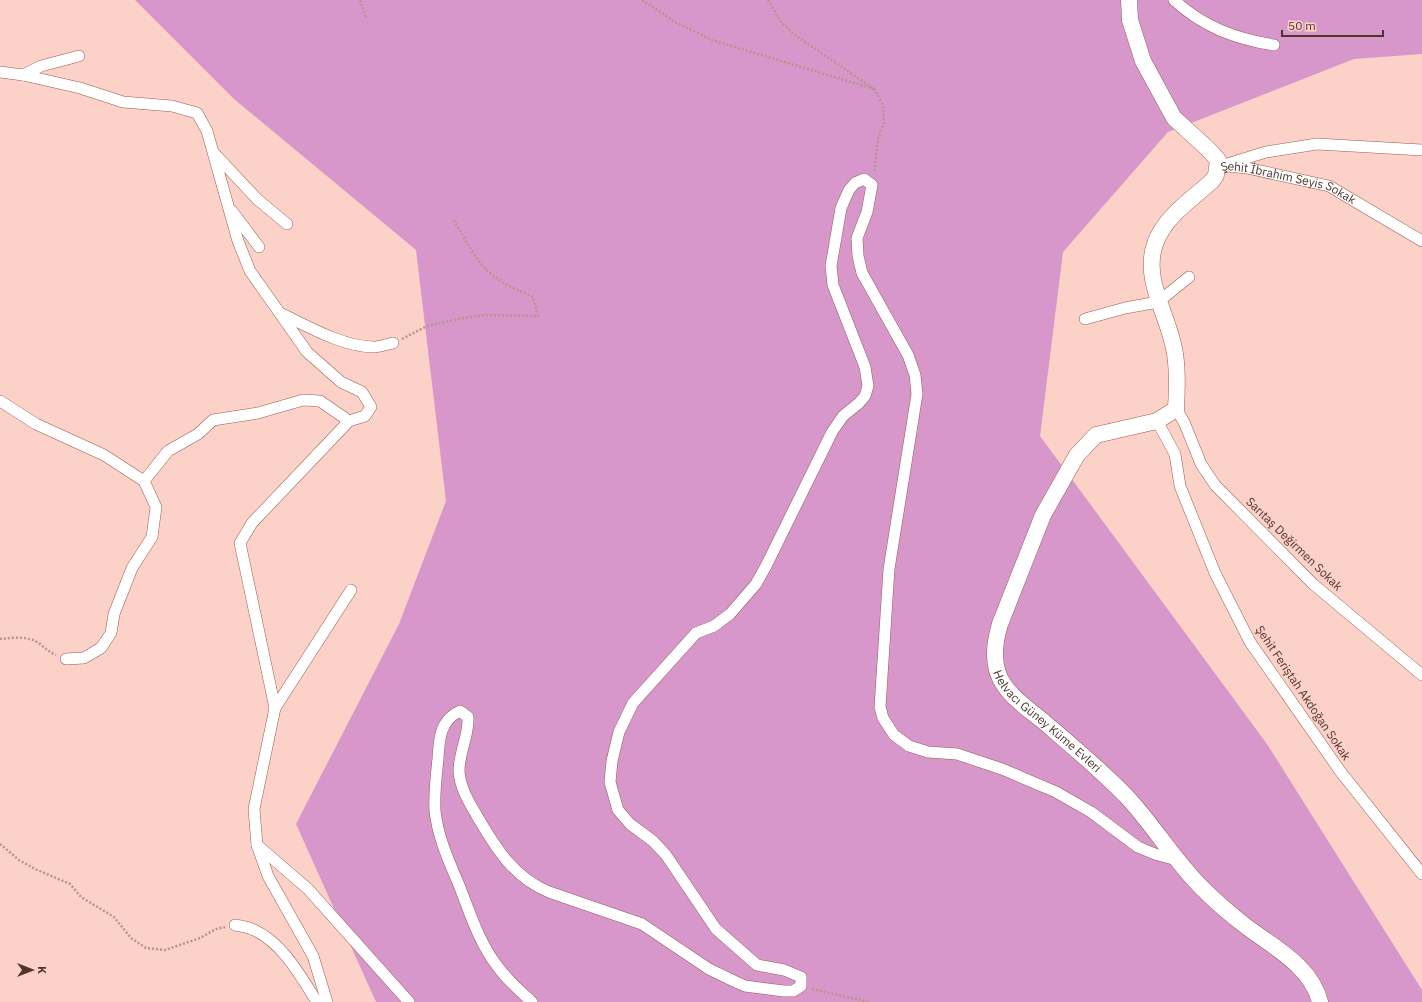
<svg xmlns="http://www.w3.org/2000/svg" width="1422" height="1002" font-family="'IBM Plex Sans',sans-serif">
<rect width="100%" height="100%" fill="#fcd1c7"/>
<path fill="#d797cb" d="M135 0H1422V54L1354 59 1168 132 1063 252 1040 436 1267 744 1422 990V1002H376L296 824 399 624 446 501 416 250 234 99Z"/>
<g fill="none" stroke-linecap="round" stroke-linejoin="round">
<g stroke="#9a5c4f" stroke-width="12">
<g id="street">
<path d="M1174 0C1203 27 1236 39 1274 45"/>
<path d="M0 72 23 75 80 88 123 102 172 106 197 113 207 131 238 241 250 271 307 352 341 382 362 392 371 407 365 416 349 421 252 523 240 543 275 708"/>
<path d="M23 75 41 66 79 56"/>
<path d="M214 153 257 199 287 224"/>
<path d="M1227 164 1266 152 1317 144 1422 150"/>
<path id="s1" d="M1218 168 1227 166 1247 168 1329 186 1422 241"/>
<path d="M232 211 259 247"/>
<path d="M280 313C307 326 343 347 374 347 380 347 387 344 393 343"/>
<path d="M1085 319 1125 308 1158 302 1189 277"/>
<path d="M0 401 36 424 104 455 144 481"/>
<path d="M1176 409 1184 422 1201 464 1215 485 1313 584 1422 675"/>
<path d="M1157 421 1175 454 1180 486 1215 573 1250 642 1340 771 1422 874"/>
<path d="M66 659 84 658 101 648 111 633 114 614 132 568 152 537 156 507 144 481 168 451 198 434 213 420 258 413 303 400 320 401 349 421"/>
<path d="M257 845 308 889 409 1002"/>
<path d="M235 925C241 926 248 927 254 930 283 943 301 977 317 1002"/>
<path d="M327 1002 313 956 268 876 257 845 254 809 275 708 351 590"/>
<path d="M532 1002C520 991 507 980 498 967 479 943 470 913 459 885 449 861 438 838 435 811 434 793 436 776 438 759 439 739 440 720 460 711L468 717C469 736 459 752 459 771 460 788 469 802 477 816 495 847 514 878 549 892L642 924 709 969 736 982 745 986 784 991H793L801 986V977L784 970 757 965 716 929 666 855 653 841 630 824 618 810 610 782 612 761 619 732 633 703 696 633 714 626 730 614 756 584 766 566 832 432 843 416 859 403 865 396 868 386 865 367 833 285 831 266 841 208 849 190 855 183 864 179 872 185 867 212 857 238 858 256 862 273 908 355 915 375 917 394 889 569 880 707 883 718 894 735 909 746 928 752 957 754 1002 769 1056 792 1091 812 1138 847 1155 854 1177 860"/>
</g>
</g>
<g stroke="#9a5c4f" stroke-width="17">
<g id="secondary">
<path id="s2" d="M1129 0 1130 20 1143 61 1174 118 1208 149 1218 160 1216 175 1212 181C1192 199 1164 217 1155 244 1142 281 1170 317 1175 354 1178 372 1177 391 1176 409L1157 421 1096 435 1077 455 1043 515 1000 624C994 644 991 667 1004 685 1014 700 1031 711 1044 722 1072 746 1101 770 1127 797 1154 826 1174 860 1202 888 1215 901 1229 913 1243 924 1271 946 1311 965 1320 1002"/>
</g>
</g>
<path stroke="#b8948b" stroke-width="2.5" stroke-dasharray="2 2" stroke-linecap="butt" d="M360 0 366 17
M642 0 677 23 712 40 874 89
M768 0 781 22 795 35 874 89 883 105 884 123 878 139 874 173
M402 339 427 326 464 318 484 315 538 316 533 297C515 289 496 281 483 266 471 252 463 235 453 219
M0 639C11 638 25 636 35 641 43 645 48 652 56 655
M0 844 19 860 35 869 70 884 81 897 114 917 131 938 146 948 165 950 200 938 216 929 225 927
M812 989 868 1002"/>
<use href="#street" stroke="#fff" stroke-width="11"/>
<use href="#secondary" stroke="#fff" stroke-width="16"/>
</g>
<g text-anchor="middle" stroke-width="3" stroke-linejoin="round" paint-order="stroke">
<g font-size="12" fill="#50352e" stroke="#fcd1c7">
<text dy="4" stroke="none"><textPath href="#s1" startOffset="73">Şehit İbrahim Seyis Sokak</textPath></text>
<text transform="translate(1294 544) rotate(44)" y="4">Sarıtaş Değirmen Sokak</text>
<text transform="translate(1303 693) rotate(56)" y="4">Şehit Feriştah Akdoğan Sokak</text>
<text dy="4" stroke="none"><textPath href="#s2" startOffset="884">Helvacı Güney Küme Evleri</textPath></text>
</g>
</g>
<g transform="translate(32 970) rotate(90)" stroke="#fcd1c7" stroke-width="3" paint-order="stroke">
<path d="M0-3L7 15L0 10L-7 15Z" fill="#50352e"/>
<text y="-6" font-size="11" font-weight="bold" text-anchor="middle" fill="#50352e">K</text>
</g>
<path d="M1282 30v6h101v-6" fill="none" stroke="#50352e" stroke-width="2"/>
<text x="1288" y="30" font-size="12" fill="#50352e" stroke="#fcd1c7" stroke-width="3" paint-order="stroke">50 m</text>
</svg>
